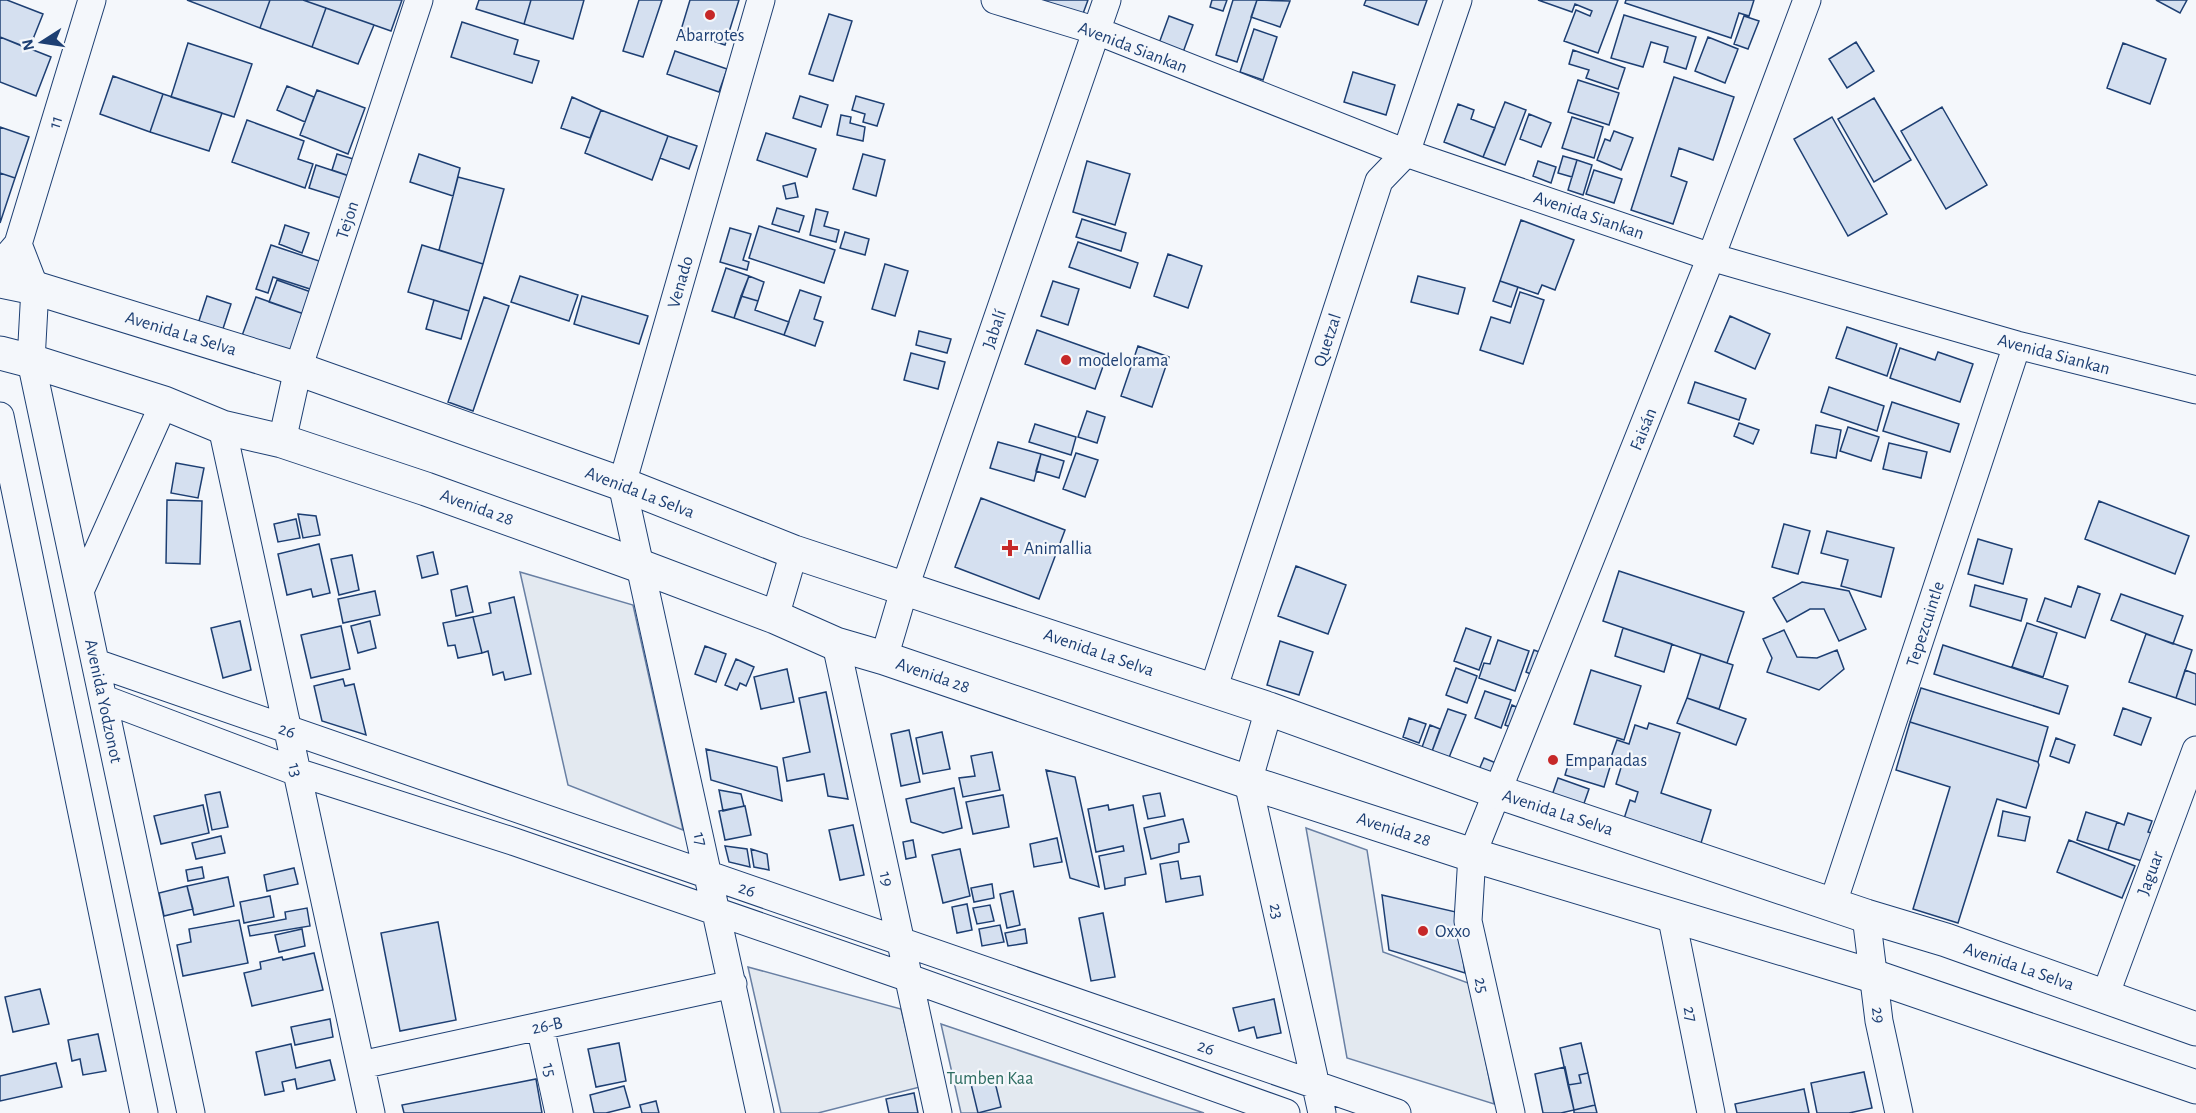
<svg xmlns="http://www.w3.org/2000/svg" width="2196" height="1113" font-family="'Alegreya Sans',sans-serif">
<rect width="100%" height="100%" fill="#f4f7fb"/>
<path fill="#e3e9f0" stroke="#687fa3" stroke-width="1.5" d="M520 572 633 605 683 830 568 785Z
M1306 828 1367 850 1383 952 1471 984 1494 1104 1347 1058Z
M748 967 901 1009 920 1087 818 1113H781Z
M941 1024 1204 1113H961Z"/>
<path fill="#d5e0f0" stroke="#1d3f73" stroke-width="1.5" d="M0 0H7L43 14 29 49 0 37Z
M187 0H270L260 28Z
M270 0H303L326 8 312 47 260 28Z
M303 0H402L391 31Z
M479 0H531L524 24 476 9Z
M531 0H584L573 39 524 24Z
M639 0H662L643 57 623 51Z
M690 0H739L725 45 681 30Z
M1032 0H1088L1081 19Z
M1212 0H1227L1223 11 1210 7Z
M1233 0H1257L1237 62 1216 55Z
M1257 0 1290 1 1280 27 1251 17Z
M1366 0H1427L1418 25 1364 5Z
M1538 0H1618L1598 53 1564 41 1576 10 1590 16 1592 11 1575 4 1572 12Z
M1626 0H1754L1749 16 1739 13 1731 38 1625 3Z
M2156 0H2187L2180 13Z
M326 8 374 25 358 64 312 47Z
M829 14 852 21 833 81 809 74Z
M1624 15 1696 37 1686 69 1664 62 1668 47 1651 42 1643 67 1611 58Z
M1169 16 1193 25 1182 55 1158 46Z
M1744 16 1759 21 1748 49 1734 44Z
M462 22 518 40 514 54 539 61 532 83 451 57Z
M1254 29 1277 37 1263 80 1240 72Z
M0 37 51 57 36 96 0 82Z
M1708 37 1738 49 1725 83 1695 71Z
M1856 42 1874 71 1847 88 1829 59Z
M188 43 252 64 234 117 171 97Z
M2123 43 2166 59 2150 104 2107 88Z
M1573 50 1625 68 1618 89 1586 78 1589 70 1569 64Z
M675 51 727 69 719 92 667 74Z
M1353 72 1395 85 1386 115 1344 102Z
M113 76 163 94 150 132 100 114Z
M1674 77 1734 97 1713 160 1679 148 1671 176 1687 182 1673 224 1631 210Z
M1578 80 1619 93 1609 125 1568 112Z
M287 86 314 97 305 122 277 110Z
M317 90 365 108 348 154 300 135Z
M163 94 222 113 209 151 150 132Z
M800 96 828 105 821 127 793 118Z
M856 96 884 104 877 126 863 122 865 114 852 110Z
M572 97 601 110 590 138 561 128Z
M1874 98 1911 160 1874 182 1838 119Z
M1505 102 1526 110 1505 165 1483 157Z
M1458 104 1474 110 1471 119 1495 128 1483 157 1444 142Z
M1942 107 1987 185 1946 209 1901 131Z
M601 110 668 136 652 180 585 153Z
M1529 114 1551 123 1541 147 1520 139Z
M841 115 851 117 850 123 865 127 863 141 837 135Z
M1572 117 1603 127 1594 158 1562 148Z
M1832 117 1887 214 1848 236 1794 139Z
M247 120 304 141 298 159 313 164 305 188 232 162Z
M0 127 29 137 15 178 0 173Z
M1614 131 1633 138 1621 170 1597 160 1605 139 1610 141Z
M766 133 816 149 807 177 757 160Z
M668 136 697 146 689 169 660 158Z
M337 154 360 161 355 178 332 170Z
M419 154 460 168 453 196 410 182Z
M863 154 885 160 876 196 853 189Z
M1563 156 1577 160 1572 177 1558 173Z
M1577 160 1592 165 1583 195 1568 190Z
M1087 161 1130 174 1115 225 1073 212Z
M1538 161 1556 167 1551 183 1533 176Z
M316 165 355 178 347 200 309 188Z
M1594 170 1622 179 1614 203 1586 194Z
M0 173 15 178 0 223Z
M458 177 504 189 483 264 439 250Z
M795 183 798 197 786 199 783 186Z
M777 208 804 216 799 232 772 224Z
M816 209 828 212 824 226 839 230 836 242 810 235Z
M1082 219 1126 233 1121 251 1076 237Z
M1521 220 1574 240 1555 290 1542 285 1538 294 1500 281Z
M285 225 309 233 302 253 279 244Z
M759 226 835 250 824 283 749 258Z
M730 228 751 234 743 260 749 262 747 270 720 262Z
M845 232 869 239 865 255 840 248Z
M1078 242 1138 263 1130 288 1069 267Z
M271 245 322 262 313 290 273 277 268 293 256 289Z
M422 245 483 264 469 311 408 292Z
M1168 254 1202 266 1188 308 1154 296Z
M885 264 908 271 895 316 872 309Z
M726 268 749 276 734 318 712 311Z
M520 276 578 295 569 321 511 302Z
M749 276 764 282 758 301 741 296Z
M1418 276 1465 288 1458 314 1411 302Z
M277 280 311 292 304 314 269 302Z
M1053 281 1079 289 1068 325 1041 316Z
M1500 281 1518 287 1511 307 1493 301Z
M800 290 821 297 814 319 823 322 815 346 784 335Z
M1520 292 1544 300 1523 364 1480 350 1491 317 1510 323Z
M207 296 231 304 219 341 195 333Z
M582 296 648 316 639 344 574 324Z
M741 296 758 301 755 310 789 322 784 335 734 318Z
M256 297 304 314 288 361 239 344Z
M484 297 509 306 473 411 448 402Z
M434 300 469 311 461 339 426 329Z
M1730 316 1770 334 1755 369 1715 351Z
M1847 327 1897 344 1887 376 1836 358Z
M1037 330 1107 355 1095 389 1025 364Z
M919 331 951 339 947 353 916 345Z
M1138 346 1169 357 1152 407 1121 396Z
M1900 348 1935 360 1938 352 1973 364 1960 402 1890 378Z
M911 353 945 362 938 389 904 380Z
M1695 382 1746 399 1739 420 1688 403Z
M1829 387 1884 406 1877 431 1821 412Z
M1892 402 1959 424 1950 452 1883 431Z
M1087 411 1105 417 1097 443 1078 437Z
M1739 423 1759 430 1753 444 1734 436Z
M1035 424 1076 437 1071 455 1029 442Z
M1816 425 1841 430 1836 458 1811 453Z
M1848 427 1879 437 1871 461 1840 451Z
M998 442 1041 454 1034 481 990 468Z
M1889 443 1927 452 1921 478 1883 469Z
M1076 453 1098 460 1085 497 1063 489Z
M1041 454 1064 461 1059 478 1036 471Z
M176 463 204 468 198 498 171 493Z
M981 498 1065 530 1039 599 955 567Z
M167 500 202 501 200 564 166 563Z
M2099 501 2189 536 2175 574 2085 539Z
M298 514 316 516 320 535 303 538Z
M296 519 300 538 278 542 274 524Z
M1784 524 1810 531 1798 574 1772 567Z
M1827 531 1894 548 1881 597 1841 586 1848 560 1821 553Z
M1978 539 2012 549 2003 584 1968 574Z
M319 544 330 593 313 597 311 589 287 595 278 554Z
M433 552 438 574 422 578 417 556Z
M352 555 359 590 339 595 331 559Z
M1296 566 1346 585 1328 634 1278 616Z
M1619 571 1744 612 1727 663 1603 621Z
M1802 582 1849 591 1866 629 1839 641 1824 609H1810L1787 622 1773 598Z
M1975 585 2027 599 2021 621 1970 606Z
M467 586 473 612 456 616 451 590Z
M2078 586 2100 594 2085 638 2037 621 2045 598 2071 607Z
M375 591 380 615 343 623 338 599Z
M2121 594 2183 616 2173 644 2111 620Z
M514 597 531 674 505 680 503 672 493 675 488 651 482 653 473 617 491 613 489 603Z
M473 617 482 653 458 658 455 645 448 646 443 623Z
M240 621 251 670 223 678 211 628Z
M370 621 376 648 358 653 351 626Z
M2027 623 2057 633 2043 677 2012 667Z
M341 626 350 669 311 678 301 635Z
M1466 628 1491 637 1479 670 1454 661Z
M1623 628 1672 644 1664 672 1615 656Z
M1784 630 1797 657 1817 658 1837 650 1844 669 1819 690 1767 672 1772 658 1763 639Z
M2146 634 2192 650 2176 698 2129 682Z
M1498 640 1529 651 1515 691 1479 678 1484 663 1490 664Z
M1280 641 1313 652 1299 695 1267 685Z
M1943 645 2068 686 2059 714 1934 674Z
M705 646 726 654 716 682 695 674Z
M1534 650 1547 655 1538 677 1526 672Z
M1701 654 1733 665 1719 709 1687 698Z
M736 659 754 667 746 686 740 683 737 690 725 685Z
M1456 668 1477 676 1467 703 1446 695Z
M787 669 794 702 761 709 754 677Z
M1591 670 1641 686 1624 740 1574 724Z
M2185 670 2196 674V705L2176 698Z
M343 679 345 686 354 684 366 735 322 721 314 686Z
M1921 688 2048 727 2038 762 1910 722Z
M1485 691 1511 700 1501 728 1475 718Z
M826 692 848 799 828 796 824 774 787 781 783 758 810 752 799 698Z
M1687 698 1746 719 1736 745 1677 723Z
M1512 705 1523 710 1516 729 1505 725Z
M2123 708 2151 718 2141 745 2114 735Z
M1448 709 1466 715 1448 760 1431 754Z
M1409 718 1426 724 1419 743 1403 737Z
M1910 722 2038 762 2039 765 2026 808 1997 799 1958 923 1913 909 1950 787 1896 770Z
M1649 723 1680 733 1661 793 1711 810 1701 843 1650 826 1622 825 1630 800 1635 802 1638 792 1616 784 1623 761 1611 757 1617 740 1629 744 1635 725 1647 729Z
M1430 725 1440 729 1431 754 1421 750Z
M909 730 920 782 901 786 891 734Z
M942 732 950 769 923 774 916 738Z
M2056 738 2075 745 2069 763 2050 756Z
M706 749 777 767 782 801 711 780Z
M992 752 1000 790 963 797 959 778 975 776 971 756Z
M1571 755 1610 767 1604 787 1565 775Z
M1484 758 1503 766 1498 780 1478 772Z
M1046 770 1075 777 1099 887 1070 878Z
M1558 778 1589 789 1581 812 1550 801Z
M954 788 962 828 943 833 911 822 906 799Z
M719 790 741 794 744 806 723 811Z
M220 792 228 827 212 830 205 795Z
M1160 793 1165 816 1148 819 1143 796Z
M1003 795 1009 827 973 834 966 802Z
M203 805 209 833 161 844 154 816Z
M1108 805 1109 810 1133 805 1146 874 1125 878V885L1105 889 1099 856 1124 851 1123 846 1096 852 1088 809Z
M745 806 751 835 725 840 719 811Z
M2003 811 2030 817 2025 841 1998 836Z
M2086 812 2117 822 2108 850 2077 840Z
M2128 813 2152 821 2148 832 2155 834 2145 862 2108 850 2117 822 2124 825Z
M1183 819 1189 842 1179 844V852L1151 859 1144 828Z
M853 825 864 875 840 880 829 830Z
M221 836 225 853 196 859 192 843Z
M1057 838 1062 862 1034 867 1030 844Z
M913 840 916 857 906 859 903 842Z
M2069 840 2135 866 2122 898 2057 872Z
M725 846 747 849 750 867 729 862Z
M751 849 767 854 769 870 754 867Z
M960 849 970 896 943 903 932 855Z
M1178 861 1181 879 1200 876 1203 895 1166 902 1160 864Z
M202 867 204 878 188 881 186 870Z
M294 868 298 884 267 891 264 875Z
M228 877 234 906 194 915 187 886Z
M992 884 994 898 974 902 971 888Z
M187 886 193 909 164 916 159 893Z
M1013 891 1020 925 1007 928 1000 894Z
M1382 895 1456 912 1465 973 1389 950Z
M270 896 274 917 244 923 240 902Z
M967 904 972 930 957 933 952 907Z
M990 905 994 921 977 924 973 908Z
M307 908 310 926 250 936 248 926 286 919 285 912Z
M1103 913 1115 977 1091 981 1079 918Z
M239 920 248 963 183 976 177 945 191 942 189 929Z
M438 922 456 1020 400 1031 381 933Z
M1000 925 1004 942 982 946 979 929Z
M302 929 305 946 279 952 275 935Z
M1025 929 1027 943 1008 946 1005 933Z
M314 953 323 990 252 1006 244 973 261 969 260 962 282 957 283 960Z
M40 989 49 1024 13 1032 5 997Z
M1274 999 1281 1033 1257 1038 1254 1027 1239 1031 1233 1008Z
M330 1019 333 1037 295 1045 291 1027Z
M98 1034 106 1071 83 1075 80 1059 72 1061 68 1040Z
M619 1043 626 1081 596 1087 588 1049Z
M1581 1043 1588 1073 1579 1075 1581 1083 1568 1085 1560 1048Z
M291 1044 296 1068 330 1060 335 1080 297 1089 295 1079 282 1082 284 1091 265 1095 256 1052Z
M56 1063 62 1087 0 1101V1076Z
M1565 1067 1574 1110 1561 1113H1543L1535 1074Z
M1864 1072 1872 1108 1849 1113H1817L1811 1083Z
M1588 1073 1595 1105 1574 1110 1568 1085 1581 1083 1579 1075Z
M994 1078 1001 1107 978 1113 971 1084Z
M536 1079 542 1113H404L402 1105Z
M624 1086 630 1107 606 1113H594L590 1095Z
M1804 1089 1809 1113H1737L1735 1104Z
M914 1093 918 1113H889L886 1099Z
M656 1101 659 1113H642L640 1105Z
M1595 1105 1597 1113H1574V1110Z"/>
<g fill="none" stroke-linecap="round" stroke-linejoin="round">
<g stroke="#1d3f73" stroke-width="29">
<path id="street" d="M995 0 1097 31 1406 153 1711 257 2017 345 2196 390
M18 244 35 288 31 361 191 1113
M0 265 18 244 92 0
M0 416 144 1113
M222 427 371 1113
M282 441 298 369 419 0
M80 591 164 403
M775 617 794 552
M836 644 938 1113
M884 658 905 587 1107 0
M96 663 1397 1113
M1213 690 1379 181 1406 153 1458 0
M104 699 297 772 515 842 909 978 1286 1113
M1269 709 1248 782 1322 1113
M1833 903 2017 345
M1671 914 1711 1113
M1866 916 1879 1021 1899 1113
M2105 996 2196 750
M540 1026 559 1113
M361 1065 733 984
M760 1113 622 484 761 0
M1511 1113 1468 921 1472 855 1711 257 1807 0"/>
</g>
<g stroke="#1d3f73" stroke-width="35">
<path id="secondary" d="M0 281 35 288 298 369 622 484 794 552 1269 709 1498 792 1866 916 1946 940 2196 1029
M0 353 31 361 164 403 222 427 282 441 426 489 640 566 775 617 836 644 884 658 1248 782 1472 855 1873 976 2196 1087"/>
</g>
<use href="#street" stroke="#f4f7fb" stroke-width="27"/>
<use href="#secondary" stroke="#f4f7fb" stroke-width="33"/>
</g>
<g fill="#c62828" stroke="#f4f7fb" stroke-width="2">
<circle cx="710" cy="15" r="6"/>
<circle cx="1066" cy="360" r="6"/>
<path d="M1007 539h6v6h6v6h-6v6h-6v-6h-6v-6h6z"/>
<circle cx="1553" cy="760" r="6"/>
<circle cx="1423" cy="931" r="6"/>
</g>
<g text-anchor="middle" stroke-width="4.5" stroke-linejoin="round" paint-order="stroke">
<g font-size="18" fill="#1d3f73" stroke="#f4f7fb" text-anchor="start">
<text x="710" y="41" text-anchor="middle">Abarrotes</text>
<text x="1078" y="366">modelorama</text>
<text x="1024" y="554">Animallia</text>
<text x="1565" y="766">Empanadas</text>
<text x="1435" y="937">Oxxo</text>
</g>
<g font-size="18" fill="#1d3f73" stroke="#f4f7fb">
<text transform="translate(1133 47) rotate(21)" y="6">Avenida Siankan</text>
<text transform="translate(55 122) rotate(-73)" y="6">11</text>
<text transform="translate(1589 215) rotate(19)" y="6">Avenida Siankan</text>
<text transform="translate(347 220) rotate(-72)" y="6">Tejon</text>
<text transform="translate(680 282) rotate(-74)" y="6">Venado</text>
<text transform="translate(994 329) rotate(-71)" y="6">Jabalí</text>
<text transform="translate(181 333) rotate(17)" y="6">Avenida La Selva</text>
<text transform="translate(1327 340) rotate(-72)" y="6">Quetzal</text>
<text transform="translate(2054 354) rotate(15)" y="6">Avenida Siankan</text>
<text transform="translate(1643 429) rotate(-68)" y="6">Faisán</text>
<text transform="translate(640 492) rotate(21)" y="6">Avenida La Selva</text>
<text transform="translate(477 507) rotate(20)" y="6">Avenida 28</text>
<text transform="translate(1925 624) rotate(-72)" y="6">Tepezcuintle</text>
<text transform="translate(1099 652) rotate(19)" y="6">Avenida La Selva</text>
<text transform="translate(933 675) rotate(19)" y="6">Avenida 28</text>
<text transform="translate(104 701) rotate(78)" y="6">Avenida Yodzonot</text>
<text transform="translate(287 730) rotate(19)" y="6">26</text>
<text transform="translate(296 770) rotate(78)" y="6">13</text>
<text transform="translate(1558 812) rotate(18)" y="6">Avenida La Selva</text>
<text transform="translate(1394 829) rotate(18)" y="6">Avenida 28</text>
<text transform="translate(701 839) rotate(77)" y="6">17</text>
<text transform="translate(2150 873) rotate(-70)" y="6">Jaguar</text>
<text transform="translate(887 879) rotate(78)" y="6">19</text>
<text transform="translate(747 889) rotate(19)" y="6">26</text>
<text transform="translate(1277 911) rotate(77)" y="6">23</text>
<text transform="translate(2019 966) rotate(19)" y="6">Avenida La Selva</text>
<text transform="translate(1482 985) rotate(77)" y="6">25</text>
<text transform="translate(1691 1014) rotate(79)" y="6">27</text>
<text transform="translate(1879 1015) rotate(81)" y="6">29</text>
<text transform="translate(547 1025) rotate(-12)" y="6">26-B</text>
<text transform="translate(1206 1047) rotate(19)" y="6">26</text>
<text transform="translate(550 1070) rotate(78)" y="6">15</text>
</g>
<g font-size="18" fill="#2c6c60" stroke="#f4f7fb">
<text x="990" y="1084">Tumben Kaa</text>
</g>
</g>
<g transform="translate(42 42) rotate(258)" stroke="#f4f7fb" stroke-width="4.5" paint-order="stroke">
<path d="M0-4.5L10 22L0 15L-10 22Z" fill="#1d3f73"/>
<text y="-9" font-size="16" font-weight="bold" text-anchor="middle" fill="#1d3f73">N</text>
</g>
</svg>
